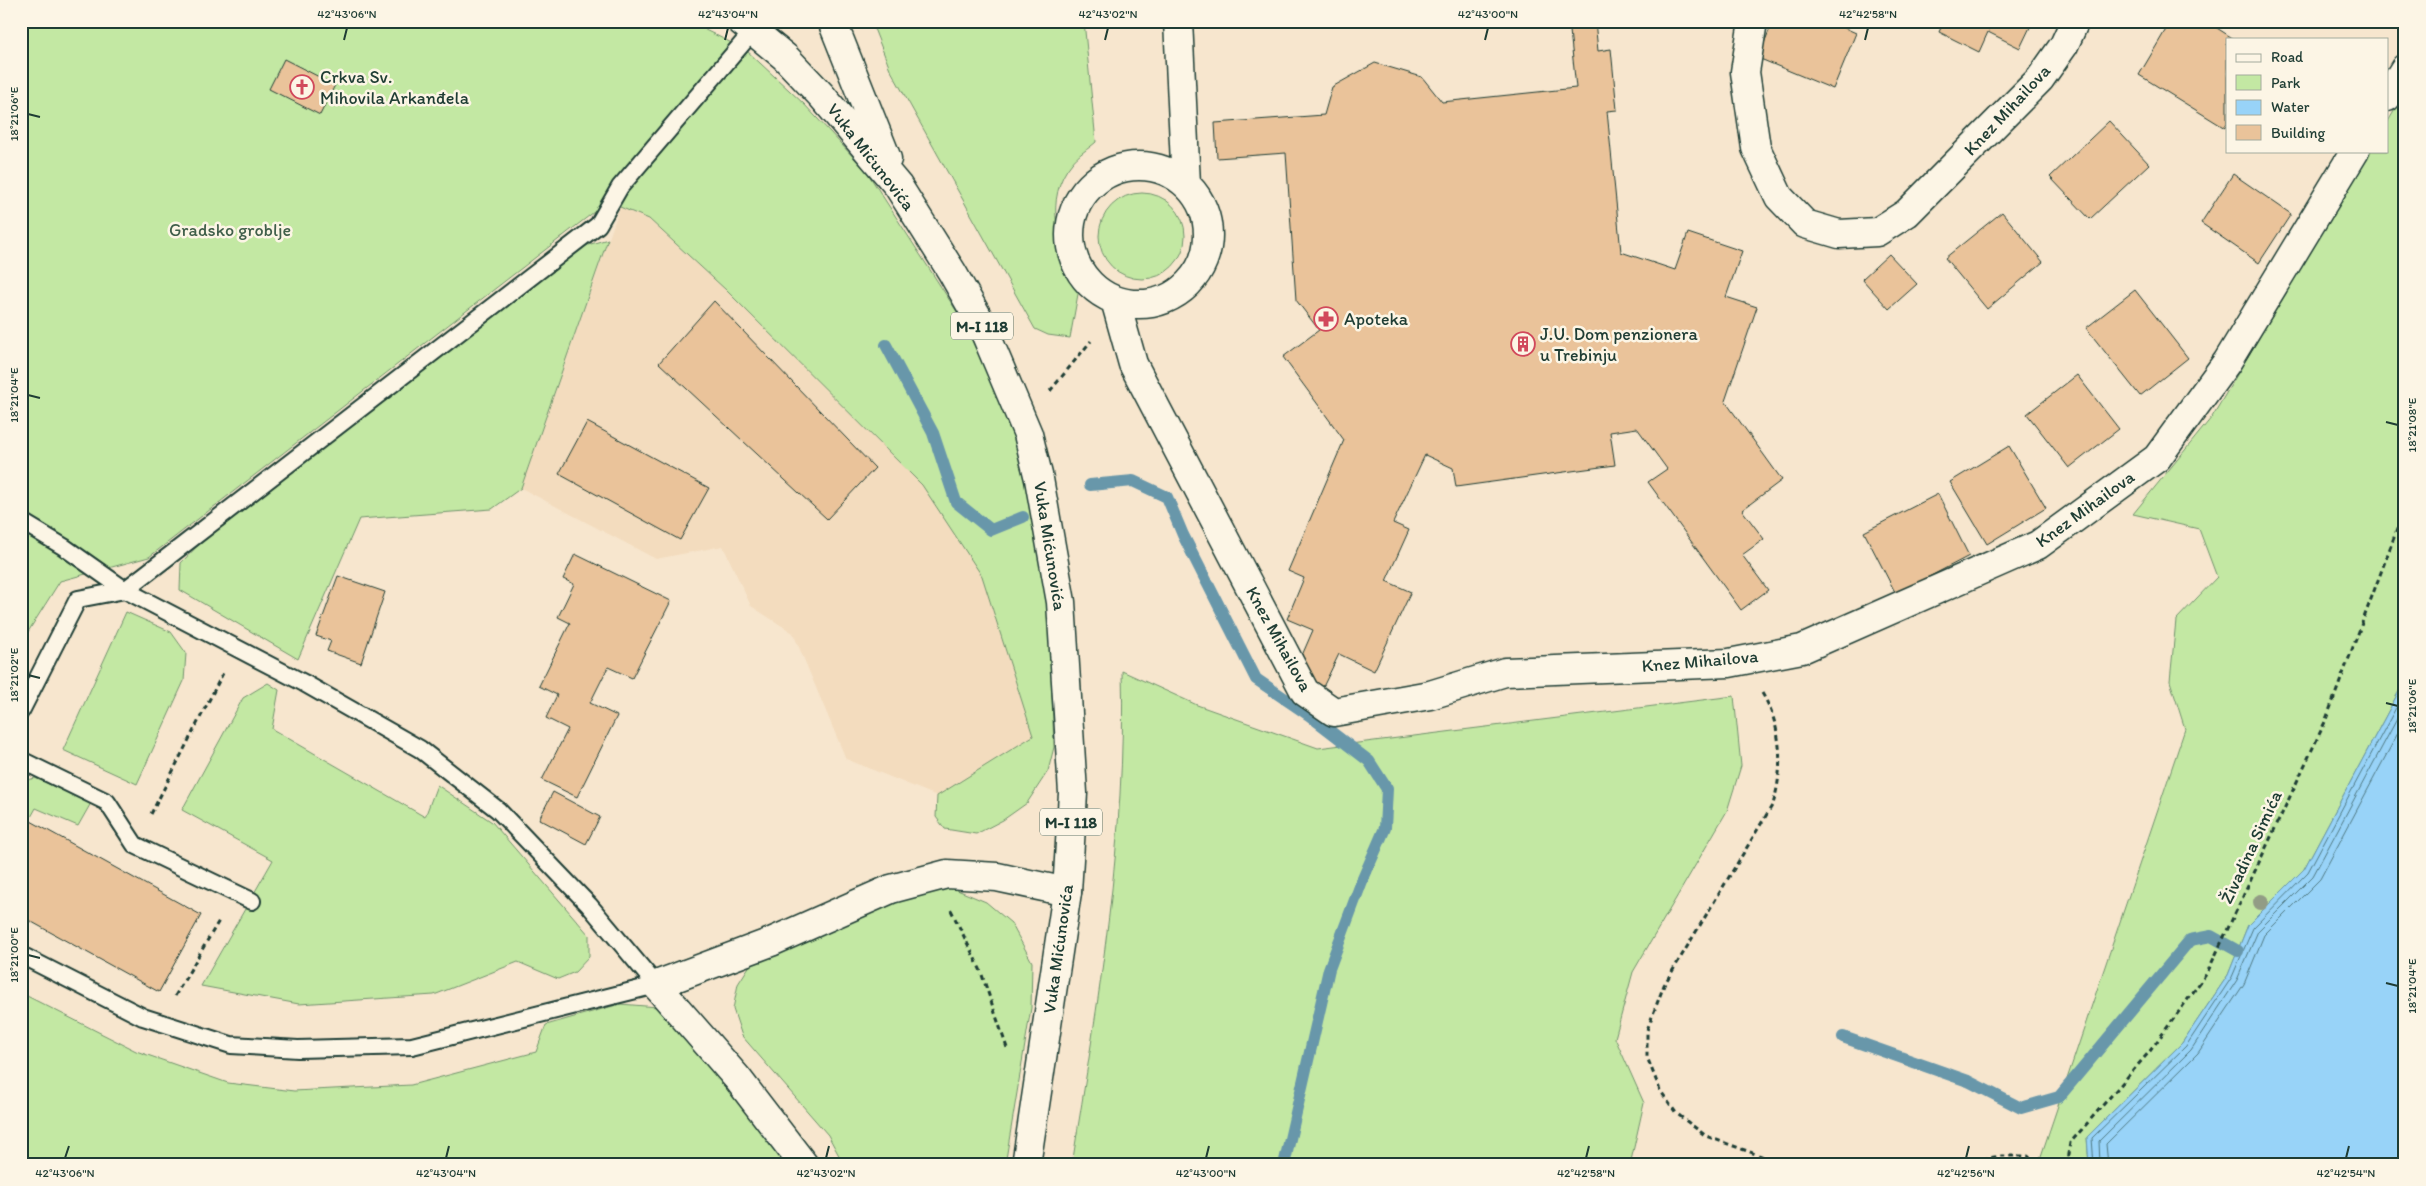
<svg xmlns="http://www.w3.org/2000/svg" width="2426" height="1186" font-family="Itim,sans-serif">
<rect width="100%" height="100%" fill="#f7e6ce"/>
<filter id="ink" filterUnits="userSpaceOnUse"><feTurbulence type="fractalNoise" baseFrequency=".02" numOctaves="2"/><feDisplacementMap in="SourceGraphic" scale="10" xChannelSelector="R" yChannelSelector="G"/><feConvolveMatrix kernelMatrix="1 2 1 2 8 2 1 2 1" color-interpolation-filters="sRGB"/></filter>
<g filter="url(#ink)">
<path fill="#f3dcbe" d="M620 207 649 219 726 290 922 485 982 576 1033 736 937 796 846 759 793 633 751 606 723 546 656 559 521 488Z"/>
<path fill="#c3e8a3" stroke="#71926c" d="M21 21H687L746 50 804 104 867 172 961 318 1004 407 1025 472 1048 601 1054 747 1048 771 1027 803 1003 820 976 834 945 829 936 817 937 796 1033 736 982 576 922 485 726 290 649 219 620 207 594 212 149 557 60 581 21 643Z
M871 21H1084L1096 142C1088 149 1078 155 1072 163 1043 197 1057 250 1080 283L1070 338 1048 335 1035 329 890 69Z
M2405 93V680L2304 869 2248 925 2228 975 2182 1043 2087 1137 2089 1165H2038L2185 729 2170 681 2176 620 2217 577 2199 529 2133 514 2212 417 2370 151H2387V123Z
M1099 236a43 43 0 1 1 86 0a43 43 0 1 1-86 0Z
M608 239 521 488 492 509 359 519 298 659 180 590 181 563 203 540 584 246Z
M126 612 171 632 186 653 184 681 137 784 63 750Z
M1122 671 1197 705 1318 748 1734 696 1741 766 1727 811 1633 972 1615 1038 1644 1103 1630 1165H1072C1098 1001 1127 837 1122 671Z
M268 683 279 690 272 729 425 817 437 785 492 822 589 935V957L575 972 558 979 518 962 434 995 299 1004 201 986 273 860 182 810 243 698Z
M35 778 91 803 78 826 36 808 21 835V782Z
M950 887 986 902 1011 923 1032 962 1031 1008 1005 1165H844L828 1135 742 1036 733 1009 738 984 752 962 895 896Z
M21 993 136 1051 228 1083 294 1091 411 1085 536 1052 546 1025 620 1004 658 1007 711 1066 789 1165H21Z"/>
<path fill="#98d3f8" stroke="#6897aa" d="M2405 680V1165H2089L2087 1137 2182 1043 2228 975 2248 925 2304 869Z"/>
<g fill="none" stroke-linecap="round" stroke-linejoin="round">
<path stroke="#4f7982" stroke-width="1" d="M2094 1165 2092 1138 2186 1046 2232 977 2253 928 2308 872 2405 691
M2100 1165 2099 1141 2191 1050 2237 980 2258 931 2313 876 2405 704
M2108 1165 2106 1144 2198 1053 2244 984 2264 935 2320 879 2405 720"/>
<path stroke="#6897aa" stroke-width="12" d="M886 345 933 433 956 502 991 530 1023 517
M1090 485 1133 481 1167 497 1183 535 1256 679 1309 715 1369 761 1387 789 1385 828 1362 881 1329 969 1284 1165
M1843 1037 1968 1081 2021 1108 2059 1097 2190 940 2211 936 2238 951"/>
</g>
<path fill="#eac39a" stroke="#1f3d34" d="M1569 21H1595L1598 51 1611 49 1617 110 1607 111 1621 252 1675 270 1688 233 1742 251 1726 297 1757 307 1725 401 1782 480 1742 510 1764 539 1742 555 1768 590 1741 610 1648 482 1667 469 1637 428 1610 432 1615 465 1456 487 1453 468 1425 455 1393 523 1409 530 1386 581 1411 592 1374 671 1339 654 1322 689 1300 660 1313 630 1287 619 1304 578 1288 571 1344 440 1283 357 1319 330 1296 300 1286 153 1217 158 1215 123 1324 115 1332 87 1375 63 1422 77 1442 102 1576 88Z
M1773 21H1829L1856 33 1833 89 1758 58Z
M1944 21H2033L2020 48 1988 32 1979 52 1939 32Z
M2171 21H2206L2234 39H2227V123L2225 128 2139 75Z
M284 59 335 85 320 115 269 89Z
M2109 121 2149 164 2090 219 2050 177Z
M2233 174 2291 214 2259 263 2201 223Z
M2002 212 2043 262 1987 309 1945 258Z
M1889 254 1917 284 1889 309 1862 279Z
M2135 290 2188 358 2140 396 2086 328Z
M714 301 875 468 827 519 659 363Z
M2077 375 2119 429 2069 468 2027 414Z
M587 422 709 488 680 540 559 474Z
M2009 446 2046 508 1987 544 1950 482Z
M1938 494 1969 556 1896 594 1864 532Z
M575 554 671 601 632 678 608 667 590 703 617 716 577 797 542 780 568 729 546 718 557 695 539 686 570 623 558 617 574 584 563 579Z
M338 576 385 592 361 663 327 651 331 641 316 636Z
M553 792 600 817 586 844 539 819Z
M29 820 201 915 159 992 21 916V835Z"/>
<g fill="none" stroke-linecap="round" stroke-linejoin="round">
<g stroke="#1f3d34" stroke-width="20">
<path id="lane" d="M21 521 64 547 125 590 598 225 620 187 753 31
M21 711 78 599 125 590 304 683 420 749 498 810 589 905 656 985 412 1046 298 1049 231 1045 143 1017 21 955
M21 760 107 802 135 845 252 901"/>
</g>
<g stroke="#1f3d34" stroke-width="31">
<path id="street" d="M1178 21 1186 184
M1753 21 1745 72 1756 148 1779 197 1805 224 1839 234 1877 232 1907 213 2040 79 2064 45 2075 21
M2387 97 2405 68
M1070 235a69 69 0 1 1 138 0a69 69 0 1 1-138 0Z
M1115 300 1133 364 1305 692 1334 712 1430 695 1505 672 1729 663 1802 649 2038 545 2157 458 2227 362 2355 151
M804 1165 738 1079 656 985 771 942 891 889 947 874 997 877 1067 892"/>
</g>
<g stroke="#1f3d34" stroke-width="31">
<path id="primary" d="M741 21 785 57 821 95 898 186 952 272 981 323 1028 434 1039 479 1061 602 1073 793 1067 892 1026 1165
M832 21 887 159"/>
</g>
<path stroke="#1f3d34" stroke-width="3" stroke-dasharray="5 4" stroke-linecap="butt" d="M1050 391 1091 341
M1762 693C1782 726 1784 768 1773 804L1664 985 1647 1030V1057L1660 1090 1676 1113 1706 1136 1786 1165
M151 814 223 673
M951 910 980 969 1007 1048
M175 996 220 919
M1947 1165 2000 1156H2028L2037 1165
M2066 1165 2070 1143 2150 1051 2207 973 2325 722 2405 508"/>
<use href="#lane" stroke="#fcf5e5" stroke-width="16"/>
<use href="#street" stroke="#fcf5e5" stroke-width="28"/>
<use href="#primary" stroke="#fcf5e5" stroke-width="28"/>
</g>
<circle fill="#929c85" cx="2261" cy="902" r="8"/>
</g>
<path fill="none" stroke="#1f3d34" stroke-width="2" d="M344 40 347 28M725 40 728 28M1105 40 1108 28M1485 40 1488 28M1865 40 1868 28M28 114 40 117M28 395 40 398M2386 422 2398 425M28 675 40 678M2386 703 2398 706M28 955 40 958M2386 983 2398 986M65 1158 69 1146M446 1158 449 1146M826 1158 829 1146M1206 1158 1209 1146M1586 1158 1589 1146M1966 1158 1969 1146M2346 1158 2349 1146"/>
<defs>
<g id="church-ring" transform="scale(1.25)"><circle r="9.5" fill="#fcf5e5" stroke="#d1495b" stroke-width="1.5"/><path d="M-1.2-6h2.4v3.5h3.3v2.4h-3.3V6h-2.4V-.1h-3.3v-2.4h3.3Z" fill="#d1495b"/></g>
<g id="pharmacy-ring" transform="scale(1.25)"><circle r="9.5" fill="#fcf5e5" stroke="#d1495b" stroke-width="1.5"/><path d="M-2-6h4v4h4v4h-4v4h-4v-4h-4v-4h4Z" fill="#d1495b"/></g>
<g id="building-ring" transform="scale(1.25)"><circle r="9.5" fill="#fcf5e5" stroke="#d1495b" stroke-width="1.5"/><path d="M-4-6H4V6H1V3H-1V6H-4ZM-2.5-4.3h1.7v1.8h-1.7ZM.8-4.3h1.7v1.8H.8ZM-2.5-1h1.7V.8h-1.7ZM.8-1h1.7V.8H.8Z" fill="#d1495b"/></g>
</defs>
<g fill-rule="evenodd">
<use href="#church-ring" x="302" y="87"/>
<use href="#pharmacy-ring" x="1326" y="319"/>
<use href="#building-ring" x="1523" y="344"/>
</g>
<g text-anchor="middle" stroke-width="5" stroke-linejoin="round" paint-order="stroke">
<g fill="#fcf5e5" stroke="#617469" stroke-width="1">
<rect x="951" y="312.5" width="62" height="27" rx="4"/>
<rect x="1040" y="808.5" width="62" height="27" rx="4"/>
</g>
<g font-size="16" font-weight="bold" fill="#1f3d34">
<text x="982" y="332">M-I 118</text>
<text x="1071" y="828">M-I 118</text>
</g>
<g font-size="18" fill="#1f3d34" stroke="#fcf5e5" text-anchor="start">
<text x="320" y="83">Crkva Sv.<tspan x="320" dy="21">Mihovila Arkanđela</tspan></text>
<text x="1344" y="325">Apoteka</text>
<text x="1540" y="340">J.U. Dom penzionera<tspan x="1540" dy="21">u Trebinju</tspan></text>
</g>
<g font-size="18" fill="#1f3d34" stroke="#fcf5e5">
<text transform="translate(2007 110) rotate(-47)" y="6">Knez Mihailova</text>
<text transform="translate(871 157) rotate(52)" y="6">Vuka Mićunovića</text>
<text transform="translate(2085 509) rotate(-36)" y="6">Knez Mihailova</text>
<text transform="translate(1050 546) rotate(81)" y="6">Vuka Mićunovića</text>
<text transform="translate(1279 639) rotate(61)" y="6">Knez Mihailova</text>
<text transform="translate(1700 661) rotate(-5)" y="6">Knez Mihailova</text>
<text transform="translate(2251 847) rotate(-65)" y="6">Živadina Simića</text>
<text transform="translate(1058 949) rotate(-82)" y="6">Vuka Mićunovića</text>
</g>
<g font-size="18" fill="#405f4a" stroke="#fcf5e5">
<text x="230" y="236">Gradsko groblje</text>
</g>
</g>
<rect width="2426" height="1186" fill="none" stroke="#fcf5e5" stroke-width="55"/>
<rect x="2226" y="38" width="162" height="115" fill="#fcf5e5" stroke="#a4ab9e"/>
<rect x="2236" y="54" width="25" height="8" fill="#fcf5e5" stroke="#a4ab9e"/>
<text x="2271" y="62" font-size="15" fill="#1f3d34">Road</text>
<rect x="2236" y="75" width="25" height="15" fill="#c3e8a3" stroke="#a4ab9e"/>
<text x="2271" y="88" font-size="15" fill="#1f3d34">Park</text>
<rect x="2236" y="100" width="25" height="15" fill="#98d3f8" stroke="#a4ab9e"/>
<text x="2271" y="112" font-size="15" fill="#1f3d34">Water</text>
<rect x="2236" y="125" width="25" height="15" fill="#eac39a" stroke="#a4ab9e"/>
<text x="2271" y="138" font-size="15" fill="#1f3d34">Building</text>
<rect x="28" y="28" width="2370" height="1130" fill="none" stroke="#1f3d34" stroke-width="2"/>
<g font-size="12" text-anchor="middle" fill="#1f3d34">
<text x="347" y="18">42°43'06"N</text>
<text x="728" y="18">42°43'04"N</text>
<text x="1108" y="18">42°43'02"N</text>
<text x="1488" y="18">42°43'00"N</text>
<text x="1868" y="18">42°42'58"N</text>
<text transform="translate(14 114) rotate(-90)" y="4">18°21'06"E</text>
<text transform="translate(14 395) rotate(-90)" y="4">18°21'04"E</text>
<text transform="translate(2412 425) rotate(-90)" y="4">18°21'08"E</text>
<text transform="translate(14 675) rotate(-90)" y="4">18°21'02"E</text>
<text transform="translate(2412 706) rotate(-90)" y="4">18°21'06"E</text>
<text transform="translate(14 955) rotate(-90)" y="4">18°21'00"E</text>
<text transform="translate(2412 986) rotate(-90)" y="4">18°21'04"E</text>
<text x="65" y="1177">42°43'06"N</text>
<text x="446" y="1177">42°43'04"N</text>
<text x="826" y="1177">42°43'02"N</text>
<text x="1206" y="1177">42°43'00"N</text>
<text x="1586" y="1177">42°42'58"N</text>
<text x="1966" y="1177">42°42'56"N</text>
<text x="2346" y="1177">42°42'54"N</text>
</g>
</svg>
